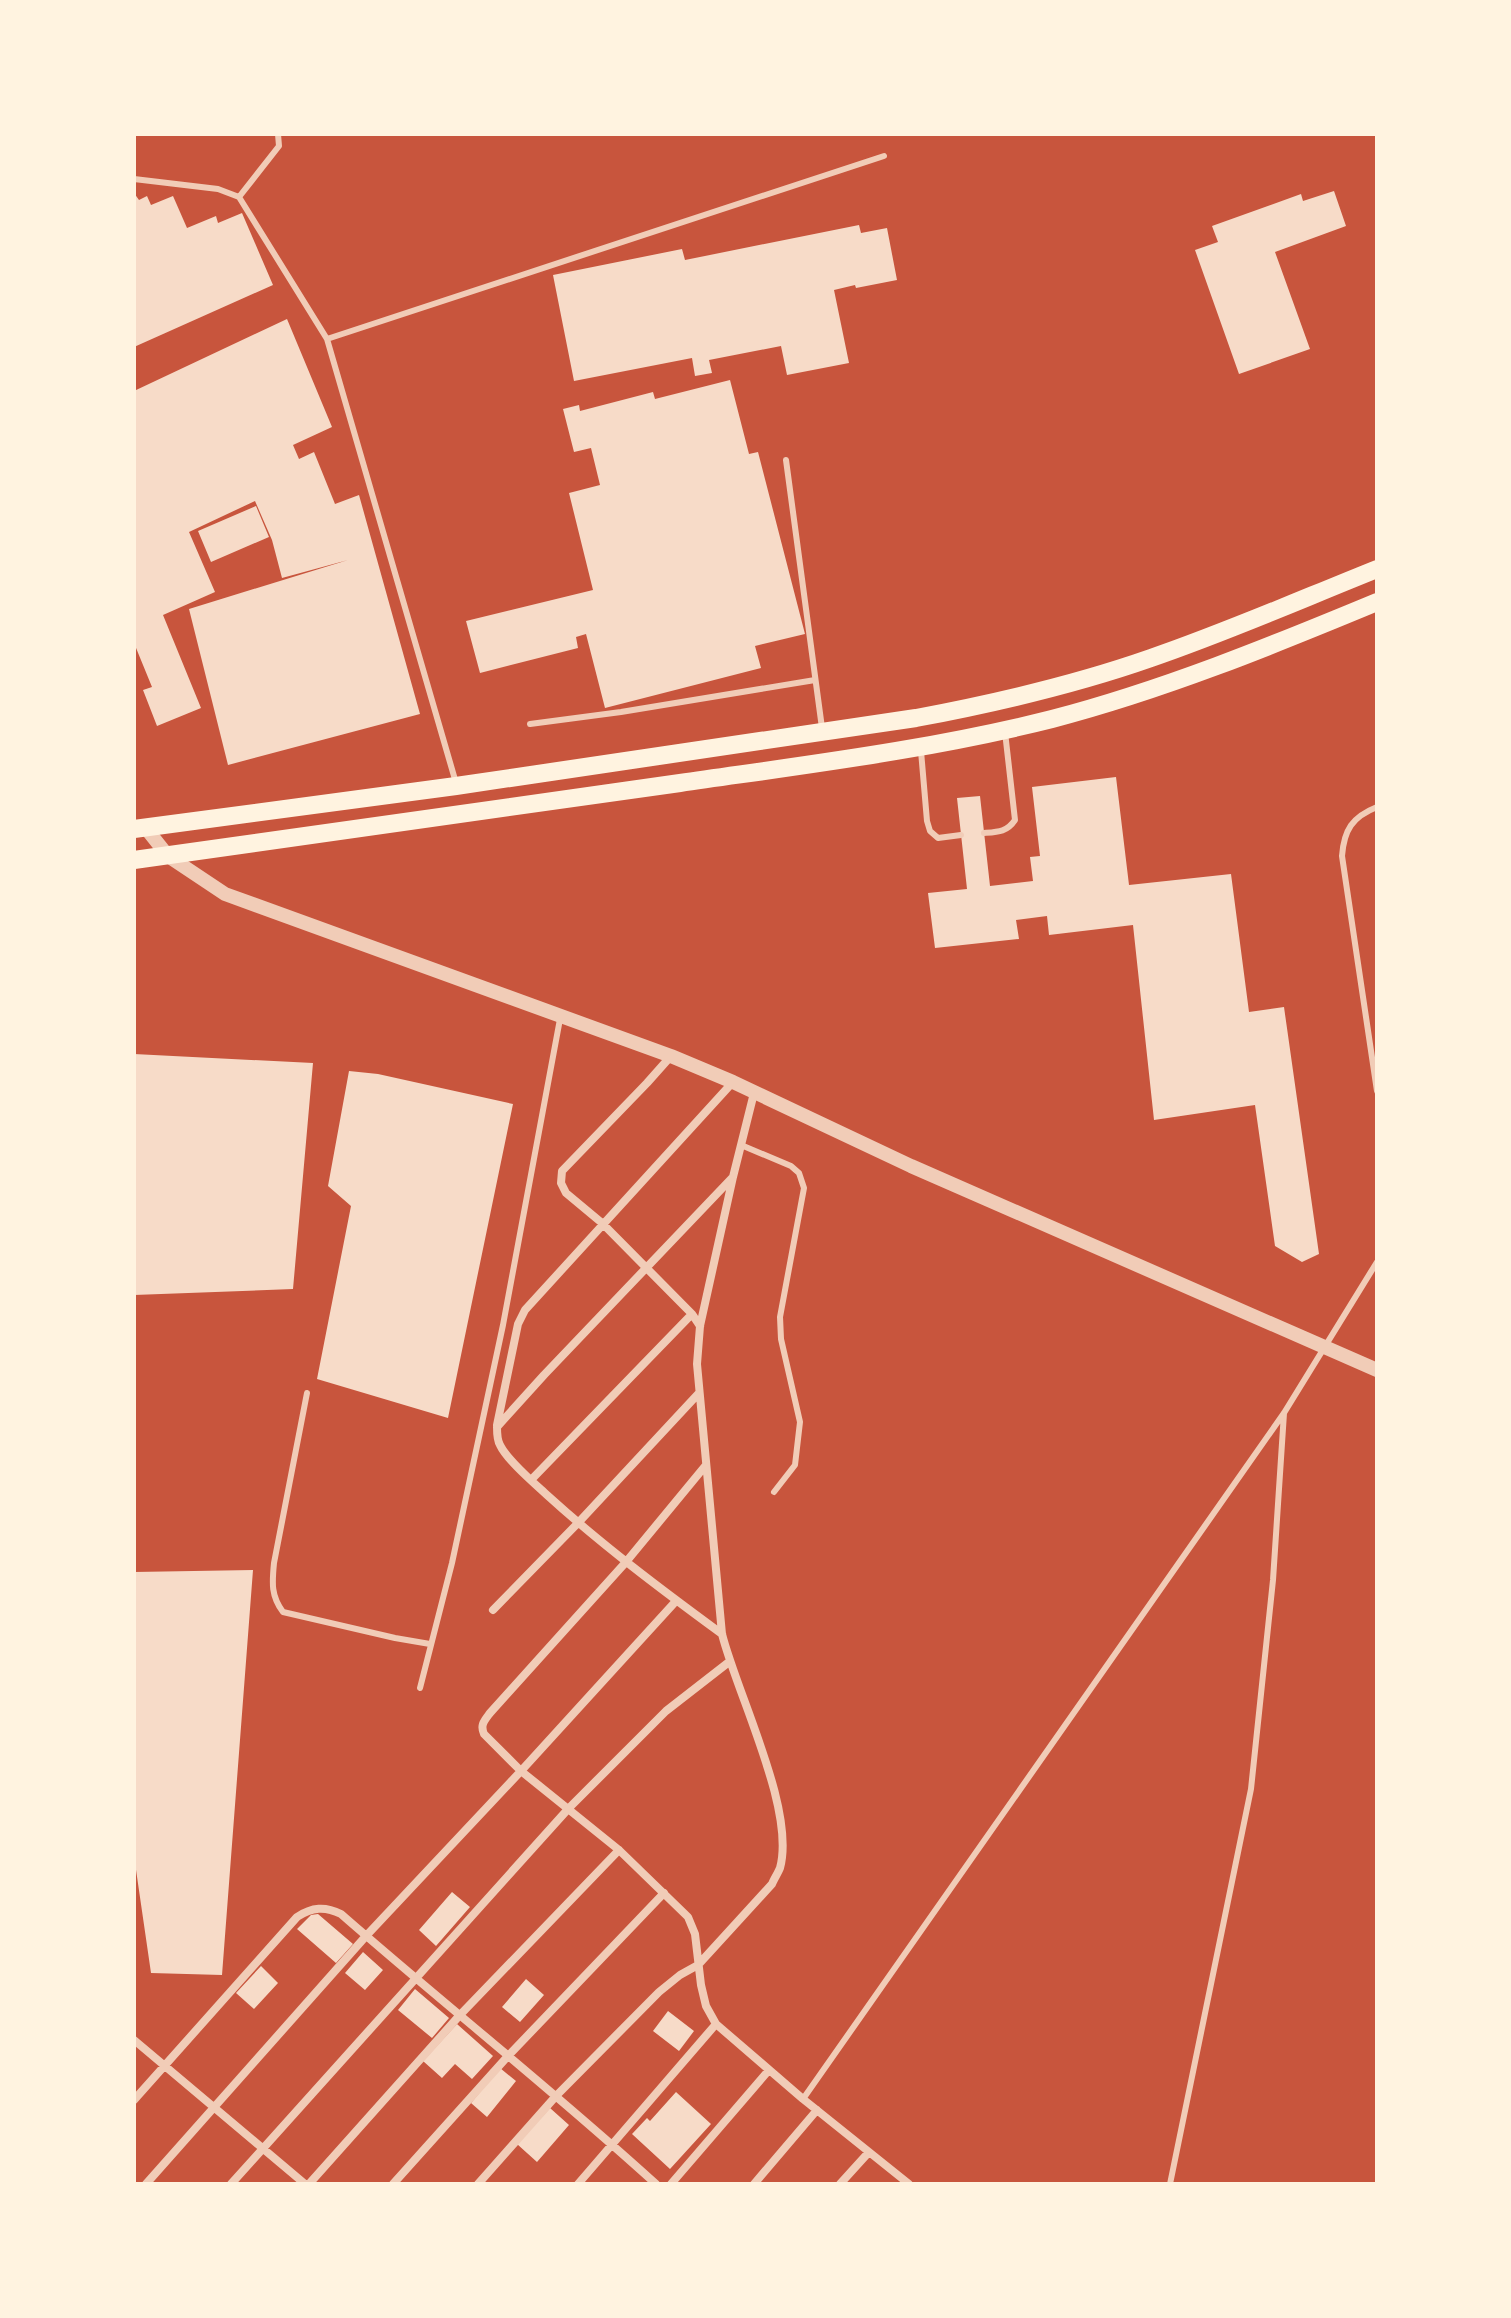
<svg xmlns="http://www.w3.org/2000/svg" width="1511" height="2318" font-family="Commissioner,sans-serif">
<rect width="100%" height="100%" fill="#c8553d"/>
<path fill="#f7dbc8" d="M1334 191 1346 226 1275 252 1310 349 1239 374 1195 250 1218 242 1212 226 1301 194 1303 201Z
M134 193 139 200 147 196 151 205 173 196 187 228 216 216 218 223 242 213 273 285 134 347Z
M859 225 861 233 887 228 897 280 856 288 855 285 834 290 849 363 787 375 781 346 709 360 712 373 695 376 692 358 574 381 553 275 682 249 685 260Z
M287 319 332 427 293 445 299 459 314 452 335 504 359 495 420 714 228 765 189 609 348 560 282 578 272 540 255 501 189 532 215 592 163 615 201 708 157 726 143 690 152 687 134 643V391Z
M730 380 749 454 758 452 805 634 755 646 761 668 605 708 586 634 576 637 578 648 480 673 466 621 593 590 569 493 600 485 591 448 574 452 563 409 579 405 580 411 653 392 655 399Z
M256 506 269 537 211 562 198 531Z
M1116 777 1129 885 1231 874 1249 1012 1284 1007 1319 1254 1302 1262 1275 1246 1255 1105 1154 1120 1133 925 1049 935 1047 916 1016 920 1019 939 935 948 928 893 967 889 957 798 980 796 990 886 1033 881 1030 857 1040 856 1032 787Z
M134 1054 313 1063 293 1289 134 1295Z
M349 1071 378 1074 513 1104 448 1418 317 1379 351 1206 328 1186Z
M253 1570 222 1975 151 1973 134 1856V1572Z
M452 1892 470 1907 436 1946 419 1930Z
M318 1914 353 1944 336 1963 297 1929 311 1915Z
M363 1952 383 1970 365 1990 345 1973Z
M261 1966 278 1983 254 2009 236 1993Z
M526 1979 544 1995 520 2022 502 2007Z
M415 1989 449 2018 432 2038 398 2010Z
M668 2011 694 2031 679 2051 653 2031Z
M457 2024 493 2056 472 2079 455 2064 442 2078 423 2061Z
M500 2068 516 2081 487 2117 471 2103Z
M676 2092 711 2124 670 2169 632 2134 647 2118 650 2121Z
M550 2108 569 2125 537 2162 517 2144Z"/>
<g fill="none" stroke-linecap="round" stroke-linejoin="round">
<path stroke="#f1ccb7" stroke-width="6" d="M134 179 218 189 239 197 327 339
M239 197 279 146 278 134
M786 460 822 728
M530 724 621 712 815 680
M921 751 927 821 930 831 938 838 961 835
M456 783 327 339 884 156
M1377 807C1352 817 1344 830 1342 856L1377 1091
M984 833C998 832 1007 832 1015 820L1005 732
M741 1145 791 1166 799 1173 804 1188 780 1317 781 1339 800 1422 795 1465 774 1492
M307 1393 274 1563C272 1583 271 1596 283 1612L395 1638 430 1644
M420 1688 452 1563 503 1325 560 1019
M803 2099 1284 1413 1377 1262
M1170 2184 1251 1789 1273 1580 1284 1413"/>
<path stroke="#f1ccb7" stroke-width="8" d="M671 1056 647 1083 562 1171 561 1183 566 1193 602 1223 692 1314 700 1326
M497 1425 518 1324 525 1310 733 1082
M706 1465 626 1562 490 1713C484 1721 480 1725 484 1734L521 1771 619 1850 688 1917 695 1934 701 1985 706 2006 716 2024 803 2099 909 2184
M531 1480 692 1314
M493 1610 578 1523 699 1393
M722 1634C662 1590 602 1545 547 1495 534 1483 507 1460 500 1445 497 1440 497 1433 497 1427L544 1375 732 1178
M134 2040 305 2184
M134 2100 297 1917C312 1907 325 1906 341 1914 445 2005 554 2091 656 2184
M146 2184 366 1936 521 1771 676 1601
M231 2184 569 1808 666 1711 729 1662
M309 2184 459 2016 619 1850
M393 2184 508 2056 664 1893
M478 2184 556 2096 659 1992 680 1975 698 1965 772 1884C774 1879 778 1873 780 1868 796 1810 737 1694 722 1634L697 1364 700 1326 733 1177 754 1093
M578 2184 716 2024
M671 2184 769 2070
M754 2184 817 2110
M840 2184 869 2152"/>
<path stroke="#f1ccb7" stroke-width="14" d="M145 827 168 856 225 894 671 1056 733 1082 911 1166 1377 1370"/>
<path stroke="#fff3e0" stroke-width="18" d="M134 829 456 786 916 718C996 703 1074 685 1151 658 1227 632 1302 599 1377 569
M134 860C316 836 498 810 680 783 804 765 929 750 1052 719 1163 690 1271 646 1377 602"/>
</g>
<rect width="1511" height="2318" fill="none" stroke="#fff3e0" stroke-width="272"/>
</svg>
